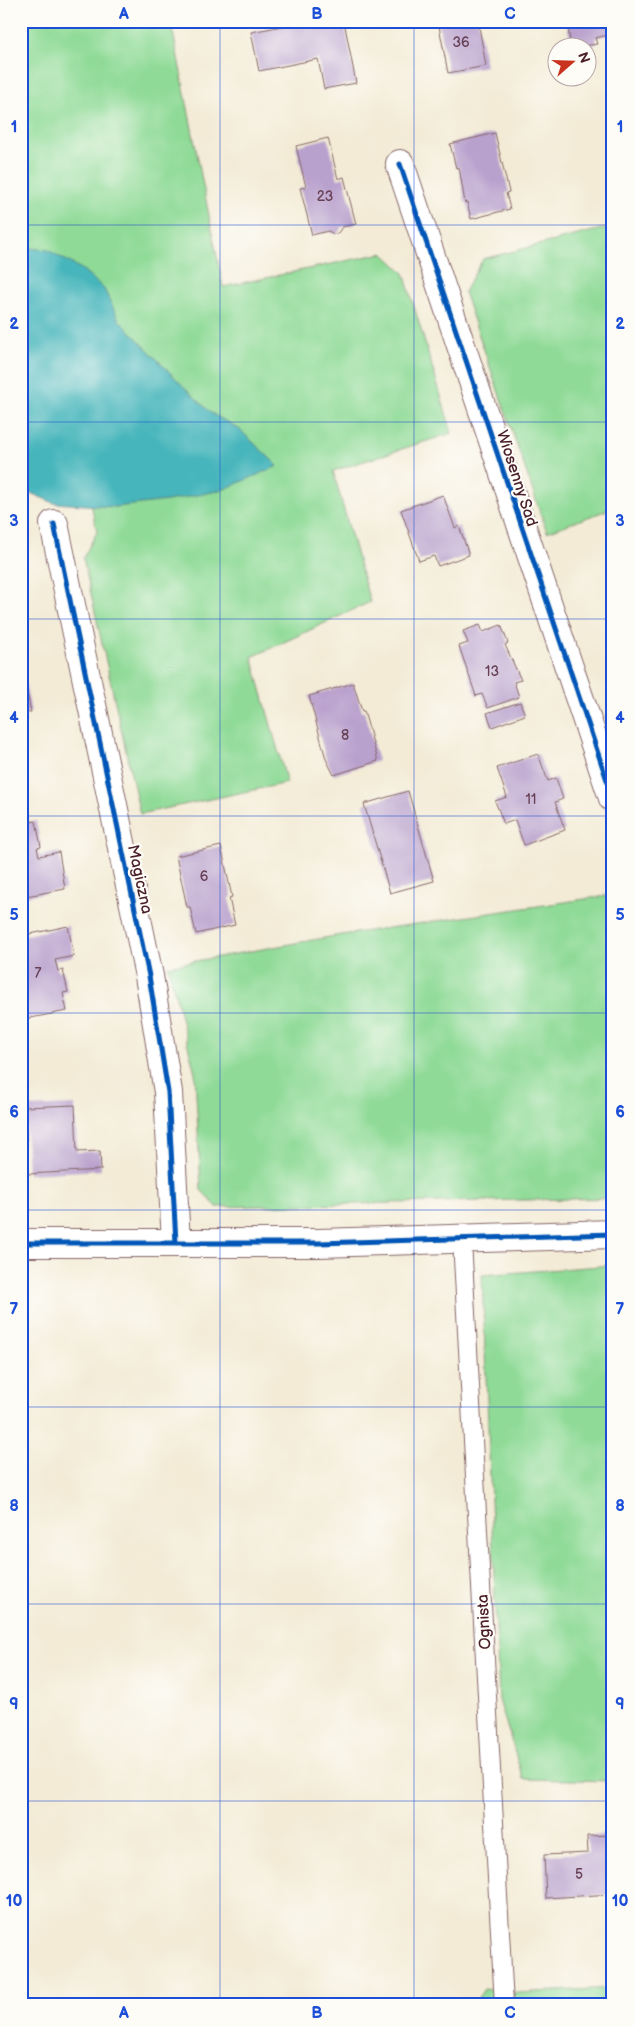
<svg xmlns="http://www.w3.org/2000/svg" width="634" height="2026" font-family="'Balsamiq Sans',sans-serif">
<rect width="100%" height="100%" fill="#fdfcf7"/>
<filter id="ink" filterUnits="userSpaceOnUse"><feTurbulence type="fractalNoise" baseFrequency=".02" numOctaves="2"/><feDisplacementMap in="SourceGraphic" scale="10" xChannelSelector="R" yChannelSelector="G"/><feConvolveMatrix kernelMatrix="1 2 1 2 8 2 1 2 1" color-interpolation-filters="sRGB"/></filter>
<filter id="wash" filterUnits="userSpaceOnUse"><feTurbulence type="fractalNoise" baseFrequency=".0096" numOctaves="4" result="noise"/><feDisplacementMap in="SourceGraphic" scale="20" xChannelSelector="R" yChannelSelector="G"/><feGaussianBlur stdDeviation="1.12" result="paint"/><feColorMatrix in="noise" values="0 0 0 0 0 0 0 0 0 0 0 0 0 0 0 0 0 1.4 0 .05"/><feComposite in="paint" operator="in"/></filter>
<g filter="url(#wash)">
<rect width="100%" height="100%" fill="#f3ebd6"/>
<path fill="#8eda96" stroke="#6c7c60" d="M21 21H203L172 27 223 287 383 253 404 273 452 433 333 471 370 602 252 657 287 783 140 814 83 558 97 532 83 464 21 478Z
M613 226V508L547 532 464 292 483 259Z
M612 895 613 1198 217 1207 201 1190 195 1073 168 966 335 936Z
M613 1265V1781L523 1779 499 1700 482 1275Z
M613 1988V2005H473L484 1989 516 1993Z"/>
<path fill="#46b6bc" stroke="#486a74" d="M21 247 48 250 83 270 104 289 119 320 182 385 211 413 239 429 278 466 222 490 167 501 115 507 54 503 21 489Z"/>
<g id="blocks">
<path fill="#b9a1cd" d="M309 21H344L356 83 324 89 318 59 259 71 251 32Z
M438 21H478L486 66 448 73Z
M567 21H613V34L595 38 597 44 571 48Z
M495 133 509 192 506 193 510 209 471 219 467 202 465 203 459 167 456 168 450 144Z
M328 138 338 179 344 177 356 224 342 227 338 233 334 234 328 231 312 235 300 188 306 187 296 146Z
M443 495 455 528 459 526 469 555 438 566 434 556 419 561 401 510Z
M480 625 483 632 501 625 508 643 505 645 521 680 514 682 519 697 488 708 482 694 476 696 459 646 468 643 463 631Z
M21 662 31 712 24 713 26 723 21 724Z
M353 683 362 711H364L378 761 334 775 326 759 309 696Z
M520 702 525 715 492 727 487 713Z
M538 754 548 781 556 778 563 799 555 802 565 830 524 845 515 820 504 824 495 801 507 797 497 768Z
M408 791 434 881 390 893 364 804Z
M21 800H25L29 822 36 821 41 847 37 848 39 856 59 852 65 889 21 897Z
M221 846 232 897 229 898 235 925 196 934 190 907H187L176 856Z
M68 926 74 956 55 960 58 971 63 970 68 992 63 993 67 1011 25 1019 21 1000V936Z
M75 1105 77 1152 100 1151 101 1170 28 1174 25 1107Z
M613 1835V1894L546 1898 544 1855 588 1853 587 1836Z"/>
</g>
</g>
<g filter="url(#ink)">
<use href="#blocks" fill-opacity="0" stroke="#856667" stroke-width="1"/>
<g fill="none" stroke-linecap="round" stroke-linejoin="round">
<g stroke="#856667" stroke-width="20">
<path id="lane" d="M462 1240 504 2005"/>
</g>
<g stroke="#856667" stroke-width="30">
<path id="street" d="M400 164 613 798
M54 524 149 976 168 1092 176 1243"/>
</g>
<g stroke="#856667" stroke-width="30">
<path id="secondary" d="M21 1243H319L613 1234"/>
</g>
<use href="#lane" stroke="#fff" stroke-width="18"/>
<use href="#street" stroke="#fff" stroke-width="28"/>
<use href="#secondary" stroke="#fff" stroke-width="28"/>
<g stroke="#fdfcf7" stroke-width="8">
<path id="cycleway" d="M400 164 613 798
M54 524 149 976 168 1092 176 1243
M21 1243H319L613 1234"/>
</g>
<use href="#cycleway" stroke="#0057b8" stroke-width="5"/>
</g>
</g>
<path fill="none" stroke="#1d4ed8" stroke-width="1" stroke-opacity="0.55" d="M220 21V2005M414 21V2005M21 225H613M21 422H613M21 619H613M21 816H613M21 1013H613M21 1210H613M21 1407H613M21 1604H613M21 1801H613"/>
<g text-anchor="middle" stroke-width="4.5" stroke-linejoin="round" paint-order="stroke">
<g font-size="14" fill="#664054">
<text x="461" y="47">36</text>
<text x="325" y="201">23</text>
<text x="492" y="676">13</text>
<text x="345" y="740">8</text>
<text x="531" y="804">11</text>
<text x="204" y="881">6</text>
<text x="38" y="978">7</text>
<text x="579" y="1879">5</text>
</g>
<g font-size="16" fill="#4a1f2b" stroke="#fdfcf7">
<text transform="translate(518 478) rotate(72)" y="6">Wiosenny Sad</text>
<text transform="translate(141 879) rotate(78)" y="6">Magiczna</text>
<text transform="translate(483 1622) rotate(-93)" y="6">Ognista</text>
</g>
</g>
<rect width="634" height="2026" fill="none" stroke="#fdfcf7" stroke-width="55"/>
<g transform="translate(572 62) rotate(70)"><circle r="24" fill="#fdfcf7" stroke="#b5a4a5"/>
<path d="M0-4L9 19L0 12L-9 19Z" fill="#c8321e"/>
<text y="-8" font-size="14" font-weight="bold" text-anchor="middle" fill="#4a1f2b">N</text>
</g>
<rect x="28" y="28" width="578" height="1970" fill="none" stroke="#1d4ed8" stroke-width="2"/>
<g font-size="16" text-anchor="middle" font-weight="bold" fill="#1d4ed8">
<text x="124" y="19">A</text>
<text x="317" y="19">B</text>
<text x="510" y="19">C</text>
<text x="14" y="132">1</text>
<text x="620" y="132">1</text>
<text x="14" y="329">2</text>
<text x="620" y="329">2</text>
<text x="14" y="526">3</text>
<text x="620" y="526">3</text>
<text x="14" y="723">4</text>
<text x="620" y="723">4</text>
<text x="14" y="920">5</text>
<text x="620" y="920">5</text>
<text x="14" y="1117">6</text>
<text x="620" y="1117">6</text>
<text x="14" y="1314">7</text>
<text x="620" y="1314">7</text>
<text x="14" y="1511">8</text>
<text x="620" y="1511">8</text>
<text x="14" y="1709">9</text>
<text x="620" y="1709">9</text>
<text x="14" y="1906">10</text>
<text x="620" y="1906">10</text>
<text x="124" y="2018">A</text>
<text x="317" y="2018">B</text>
<text x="510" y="2018">C</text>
</g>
</svg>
